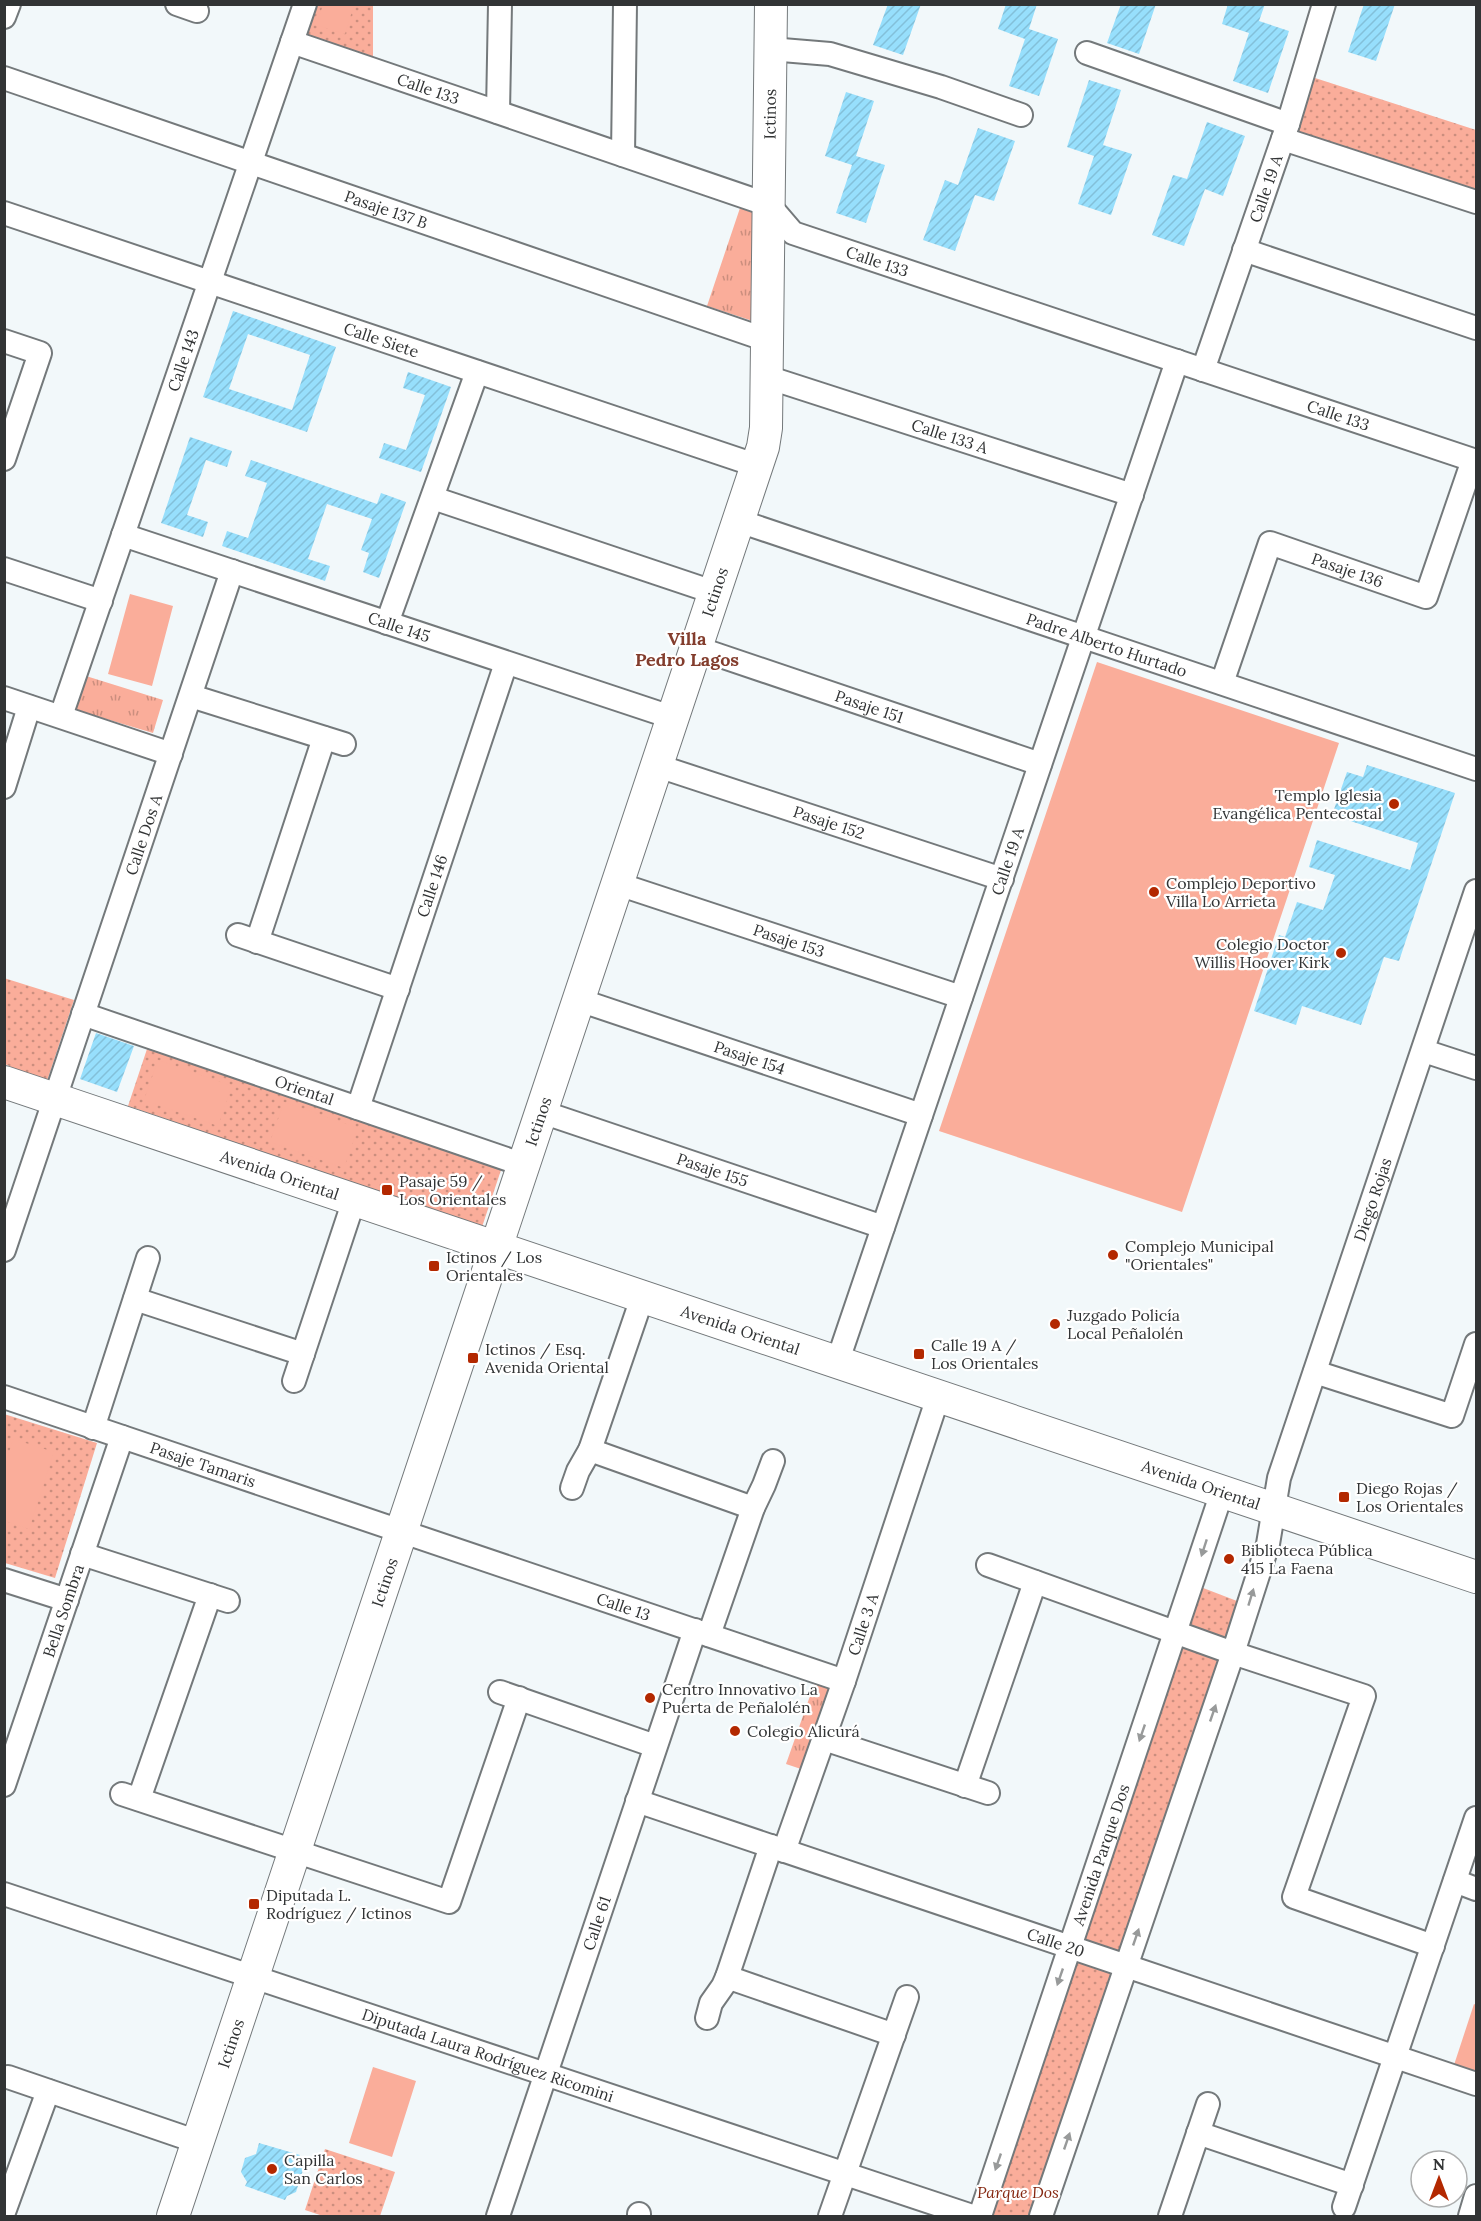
<svg xmlns="http://www.w3.org/2000/svg" width="1481" height="2221" font-family="Lora,serif">
<defs>
<pattern id="grass-tufts" width="24" height="20" patternUnits="userSpaceOnUse" patternTransform="scale(1.5)"><rect width="24" height="20" fill="#faad9a"/><path d="M3 7l-1-3M5 7V3M7 7l1-3M15 17l-1-3M17 17v-4M19 17l1-3" fill="none" stroke="#cb8e7e"/></pattern>
<pattern id="park-dots" width="8" height="8" patternUnits="userSpaceOnUse" patternTransform="scale(1.5)"><rect width="8" height="8" fill="#faad9a"/><path d="M2 2h.1M6 6h.1" fill="none" stroke="#cb8e7e" stroke-width="1.8" stroke-linecap="round"/></pattern>
<pattern id="building-hatch" width="6" height="6" patternUnits="userSpaceOnUse" patternTransform="scale(1.5)"><rect width="6" height="6" fill="#97dffc"/><path d="M-1 1l2-2M0 6l6-6M5 7l2-2" fill="none" stroke="#83c0d9"/></pattern>
</defs>
<rect width="100%" height="100%" fill="#f2f8fa"/>
<path fill="url(#grass-tufts)" d="M740 208 759 214 762 324 707 306Z
M86 676 163 700 153 733 76 710Z
M816 1679 836 1686 807 1771 786 1764Z"/>
<path fill="url(#park-dots)" d="M317 5H373V57L305 35Z
M1312 77 1476 130V198L1290 136Z
M4 978 74 1000 46 1084 5 1064Z
M149 1043 503 1164 482 1227 128 1106Z
M4 1414 97 1443 55 1578 5 1563Z
M1198 1586 1237 1601 1033 2216H989Z
M325 2149 395 2172 380 2216H323L305 2210Z"/>
<path fill="#faad9a" d="M323 5H354L345 34 316 25Z
M130 594 173 606 152 686 108 674Z
M1097 662 1339 743 1182 1212 939 1131Z
M158 1060 232 1086 218 1126 144 1100Z
M284 1102 358 1128 344 1168 270 1142Z
M13 1439 54 1452 29 1529 5 1521V1466Z
M1474 2004 1476 2005V2075L1453 2068Z
M373 2067 416 2081 392 2157 349 2143Z"/>
<path fill="url(#building-hatch)" fill-rule="evenodd" d="M888 4H921L903 55 873 45Z
M1006 4H1037L1029 29 1058 39 1039 96 1009 86 1025 39 998 29Z
M1121 4H1156L1139 54 1107 43Z
M1228 4H1265L1259 21 1289 31 1268 93 1233 81 1249 33 1222 24Z
M1364 4H1395L1376 61 1348 52Z
M1089 80 1121 90 1103 145 1132 154 1111 215 1078 204 1094 156 1067 147Z
M846 92 874 101 856 156 885 165 866 223 836 213 852 165 825 156Z
M1207 122 1245 136 1223 196 1205 189 1184 246 1152 235 1173 175 1187 179Z
M978 128 1015 141 994 201 975 195 955 251 923 240 945 180 958 185Z
M233 311 336 347 307 432 203 397ZM248 334 310 355 292 410 229 389Z
M408 372 451 387 421 472 379 458 384 443 406 450 425 395 403 388Z
M190 437 232 451 227 467 206 460 187 515 208 522 203 537 161 523Z
M251 460 377 504 381 493 406 502 379 578 363 572 369 553 361 550 372 519 327 504 308 559 330 566 325 581 222 546 227 531 248 538 267 483 245 476Z
M1367 765 1455 793 1399 961 1384 957 1361 1025 1302 1006 1296 1025 1254 1011 1279 935 1285 937 1297 902 1323 910 1335 875 1309 867 1317 840 1410 870 1418 843 1332 815 1347 772 1363 777Z
M96 1033 134 1046 117 1092 80 1079Z
M259 2143 300 2155 297 2163 304 2167 296 2192 287 2196 285 2200 245 2186 247 2182 241 2172 245 2158 256 2154Z"/>
<g fill="none" stroke-linecap="round" stroke-linejoin="round">
<g stroke="#74797b" stroke-width="26">
<g id="street">
<path d="M177 4 197 11"/>
<path d="M4 17 9 4"/>
<path id="s1" d="M292 42 769 205 793 233 1476 461"/>
<path d="M770 49 830 54 941 87 1021 115"/>
<path d="M1087 53 1288 124"/>
<path id="s2" d="M4 78 767 340"/>
<path d="M498 112 500 4"/>
<path d="M1283 139 1476 202"/>
<path d="M623 155 625 4"/>
<path id="s3" d="M4 213 758 466"/>
<path d="M1244 250 1476 328"/>
<path d="M4 341 40 353 4 459"/>
<path id="s4" d="M1203 370 1288 124 1324 4"/>
<path id="s5" d="M767 377 1132 495"/>
<path d="M433 498 716 593"/>
<path id="s6" d="M739 521 1476 769"/>
<path id="s7" d="M123 535 674 718"/>
<path d="M4 569 101 601"/>
<path d="M387 623 477 372"/>
<path id="s8" d="M697 648 1040 764"/>
<path id="s9" d="M1222 683 1270 543 1426 597 1473 460"/>
<path d="M191 696 344 744"/>
<path d="M4 698 171 754"/>
<path id="s10" d="M61 716 305 4"/>
<path id="s11" d="M658 766 1002 879"/>
<path d="M4 787 29 707"/>
<path id="s12" d="M618 884 961 997"/>
<path d="M238 935 398 989"/>
<path d="M257 942 324 738"/>
<path id="s13" d="M579 1000 921 1115"/>
<path id="s14" d="M83 1014 524 1165"/>
<path d="M1424 1051 1476 1068"/>
<path id="s15" d="M358 1108 506 663"/>
<path id="s16" d="M542 1112 883 1227"/>
<path id="s17" d="M4 1250 232 571"/>
<path d="M135 1299 303 1354"/>
<path id="s18" d="M837 1363 1177 361"/>
<path d="M1315 1372 1452 1416 1476 1344"/>
<path d="M294 1381 354 1200"/>
<path id="s19" d="M4 1397 844 1681"/>
<path d="M93 1428 148 1258"/>
<path d="M590 1450 753 1508"/>
<path d="M572 1488 578 1471 590 1450 642 1298"/>
<path d="M82 1554 228 1601"/>
<path d="M988 1565 1233 1653 1364 1696 1294 1897 1433 1946"/>
<path d="M4 1580 67 1600"/>
<path d="M709 1635 753 1508 764 1485 773 1461"/>
<path d="M500 1692 655 1746"/>
<path d="M824 1739 988 1793"/>
<path id="s20" d="M4 1785 122 1437"/>
<path d="M965 1786 1035 1582"/>
<path d="M122 1794 449 1902 519 1698"/>
<path d="M139 1799 210 1595"/>
<path id="s21" d="M637 1801 1476 2084"/>
<path id="s22" d="M784 1851 844 1681 938 1397"/>
<path d="M1455 1881 1476 1889"/>
<path id="s23" d="M4 1894 972 2216"/>
<path d="M727 1977 894 2035"/>
<path d="M707 2018 711 2003 723 1986 727 1977 771 1846"/>
<path d="M8 2077 198 2142"/>
<path d="M1198 2133 1352 2185"/>
<path d="M1344 2207 1476 1818"/>
<path d="M4 2212 48 2091"/>
<path id="s24" d="M498 2216 695 1630"/>
<path d="M639 2216V2214"/>
<path d="M830 2216 907 1997"/>
<path id="s25" d="M980 2216 1222 1492"/>
<path id="s26" d="M1041 2216 1233 1653 1268 1544 1279 1478 1476 891"/>
<path d="M1170 2216 1208 2104"/>
<path d="M1470 2216 1476 2196"/>
</g>
</g>
<g stroke="#74797b" stroke-width="34">
<g id="secondary">
<path id="s27" d="M4 1082 1476 1577"/>
<path id="s28" d="M173 2216 763 447 766 428 771 4"/>
</g>
</g>
<use href="#street" stroke="#fff" stroke-width="22"/>
<use href="#secondary" stroke="#fff" stroke-width="32"/>
</g>
<defs><path id="oneway-solid" d="M-6-.8H1V-3.2L6.5 0L1 3.2V.8H-6Z" transform="scale(1.5)"/></defs>
<g fill="#989a9a">
<use href="#oneway-solid" transform="translate(1204 1548) rotate(108)"/>
<use href="#oneway-solid" transform="translate(1251 1597) rotate(-73)"/>
<use href="#oneway-solid" transform="translate(1213 1713) rotate(-71)"/>
<use href="#oneway-solid" transform="translate(1142 1733) rotate(109)"/>
<use href="#oneway-solid" transform="translate(1136 1937) rotate(-71)"/>
<use href="#oneway-solid" transform="translate(1060 1977) rotate(109)"/>
<use href="#oneway-solid" transform="translate(1067 2141) rotate(-71)"/>
<use href="#oneway-solid" transform="translate(998 2162) rotate(109)"/>
</g>
<g fill="#b32800" stroke="#fff" stroke-width="2">
<circle cx="1394" cy="804" r="6"/>
<circle cx="1154" cy="892" r="6"/>
<circle cx="1341" cy="953" r="6"/>
<rect x="381" y="1184" width="12" height="12" rx="3"/>
<circle cx="1113" cy="1255" r="6"/>
<rect x="428" y="1260" width="12" height="12" rx="3"/>
<circle cx="1055" cy="1324" r="6"/>
<rect x="913" y="1348" width="12" height="12" rx="3"/>
<rect x="467" y="1352" width="12" height="12" rx="3"/>
<rect x="1338" y="1491" width="12" height="12" rx="3"/>
<circle cx="1229" cy="1559" r="6"/>
<circle cx="650" cy="1698" r="6"/>
<circle cx="735" cy="1731" r="6"/>
<rect x="248" y="1898" width="12" height="12" rx="3"/>
<circle cx="272" cy="2169" r="6"/>
</g>
<g text-anchor="middle" stroke-width="4.5" stroke-linejoin="round" paint-order="stroke">
<g font-size="16" fill="#323435" stroke="#fff">
<text dy="6" stroke="none"><textPath href="#s1" startOffset="144">Calle 133</textPath></text>
<text dy="6" stroke="none"><textPath href="#s28" startOffset="2198">Ictinos</textPath></text>
<text dy="6" stroke="none"><textPath href="#s4" startOffset="192">Calle 19 A</textPath></text>
<text dy="6" stroke="none"><textPath href="#s2" startOffset="404">Pasaje 137 B</textPath></text>
<text dy="6" stroke="none"><textPath href="#s1" startOffset="630">Calle 133</textPath></text>
<text dy="6" stroke="none"><textPath href="#s3" startOffset="398">Calle Siete</textPath></text>
<text dy="6" stroke="none"><textPath href="#s10" startOffset="376">Calle 143</textPath></text>
<text dy="6" stroke="none"><textPath href="#s1" startOffset="1116">Calle 133</textPath></text>
<text dy="6" stroke="none"><textPath href="#s5" startOffset="192">Calle 133 A</textPath></text>
<text dy="6" stroke="none"><textPath href="#s9" startOffset="230">Pasaje 136</textPath></text>
<text dy="6" stroke="none"><textPath href="#s28" startOffset="1712">Ictinos</textPath></text>
<text dy="6" stroke="none"><textPath href="#s7" startOffset="291">Calle 145</textPath></text>
<text dy="6" stroke="none"><textPath href="#s6" startOffset="388">Padre Alberto Hurtado</textPath></text>
<text dy="6" stroke="none"><textPath href="#s8" startOffset="182">Pasaje 151</textPath></text>
<text dy="6" stroke="none"><textPath href="#s11" startOffset="180">Pasaje 152</textPath></text>
<text dy="6" stroke="none"><textPath href="#s17" startOffset="438">Calle Dos A</textPath></text>
<text dy="6" stroke="none"><textPath href="#s18" startOffset="530">Calle 19 A</textPath></text>
<text dy="6" stroke="none"><textPath href="#s15" startOffset="234">Calle 146</textPath></text>
<text dy="6" stroke="none"><textPath href="#s12" startOffset="180">Pasaje 153</textPath></text>
<text dy="6" stroke="none"><textPath href="#s13" startOffset="180">Pasaje 154</textPath></text>
<text dy="6" stroke="none"><textPath href="#s14" startOffset="234">Oriental</textPath></text>
<text dy="6" stroke="none"><textPath href="#s28" startOffset="1154">Ictinos</textPath></text>
<text dy="6" stroke="none"><textPath href="#s16" startOffset="180">Pasaje 155</textPath></text>
<text dy="6" stroke="none"><textPath href="#s27" startOffset="291">Avenida Oriental</textPath></text>
<text dy="6" stroke="none"><textPath href="#s26" startOffset="1070">Diego Rojas</textPath></text>
<text dy="6" stroke="none"><textPath href="#s27" startOffset="777">Avenida Oriental</textPath></text>
<text dy="6" stroke="none"><textPath href="#s19" startOffset="210">Pasaje Tamaris</textPath></text>
<text dy="6" stroke="none"><textPath href="#s27" startOffset="1263">Avenida Oriental</textPath></text>
<text dy="6" stroke="none"><textPath href="#s28" startOffset="668">Ictinos</textPath></text>
<text dy="6" stroke="none"><textPath href="#s19" startOffset="654">Calle 13</textPath></text>
<text dy="6" stroke="none"><textPath href="#s20" startOffset="184">Bella Sombra</textPath></text>
<text dy="6" stroke="none"><textPath href="#s22" startOffset="240">Calle 3 A</textPath></text>
<text dy="6" stroke="none"><textPath href="#s25" startOffset="381">Avenida Parque Dos</textPath></text>
<text dy="6" stroke="none"><textPath href="#s24" startOffset="309">Calle 61</textPath></text>
<text dy="6" stroke="none"><textPath href="#s21" startOffset="442">Calle 20</textPath></text>
<text dy="6" stroke="none"><textPath href="#s28" startOffset="182">Ictinos</textPath></text>
<text dy="6" stroke="none"><textPath href="#s23" startOffset="510">Diputada Laura Rodríguez Ricomini</textPath></text>
</g>
<g font-size="16" fill="#323435" stroke="#fff" text-anchor="start">
<text x="1382" y="801" text-anchor="end">Templo Iglesia<tspan x="1382" dy="18">Evangélica Pentecostal</tspan></text>
<text x="1166" y="889">Complejo Deportivo<tspan x="1166" dy="18">Villa Lo Arrieta</tspan></text>
<text x="1329" y="950" text-anchor="end">Colegio Doctor<tspan x="1329" dy="18">Willis Hoover Kirk</tspan></text>
<text x="399" y="1187">Pasaje 59 /<tspan x="399" dy="18">Los Orientales</tspan></text>
<text x="1125" y="1252">Complejo Municipal<tspan x="1125" dy="18">"Orientales"</tspan></text>
<text x="446" y="1263">Ictinos / Los<tspan x="446" dy="18">Orientales</tspan></text>
<text x="1067" y="1321">Juzgado Policía<tspan x="1067" dy="18">Local Peñalolén</tspan></text>
<text x="931" y="1351">Calle 19 A /<tspan x="931" dy="18">Los Orientales</tspan></text>
<text x="485" y="1355">Ictinos / Esq.<tspan x="485" dy="18">Avenida Oriental</tspan></text>
<text x="1356" y="1494">Diego Rojas /<tspan x="1356" dy="18">Los Orientales</tspan></text>
<text x="1241" y="1556">Biblioteca Pública<tspan x="1241" dy="18">415 La Faena</tspan></text>
<text x="662" y="1695">Centro Innovativo La<tspan x="662" dy="18">Puerta de Peñalolén</tspan></text>
<text x="747" y="1737">Colegio Alicurá</text>
<text x="266" y="1901">Diputada L.<tspan x="266" dy="18">Rodríguez / Ictinos</tspan></text>
<text x="284" y="2166">Capilla<tspan x="284" dy="18">San Carlos</tspan></text>
</g>
<g font-size="16" font-style="italic" fill="#852710" stroke="#fff">
<text x="1018" y="2198">Parque Dos</text>
</g>
<g font-size="18" font-weight="bold" fill="#833d2d" stroke="#fff">
<text x="687" y="645">Villa<tspan x="687" dy="21">Pedro Lagos</tspan></text>
</g>
</g>
<rect width="1481" height="2221" fill="none" stroke="#323435" stroke-width="12"/>
<g transform="translate(1439 2179)"><circle r="28" fill="#ffffff" stroke="#adaeae" stroke-width="1.5"/>
<path d="M0-4.5L10 22L0 15L-10 22Z" fill="#b32800"/>
<text y="-9" font-size="16" font-weight="bold" text-anchor="middle" fill="#323435">N</text>
</g>
</svg>
